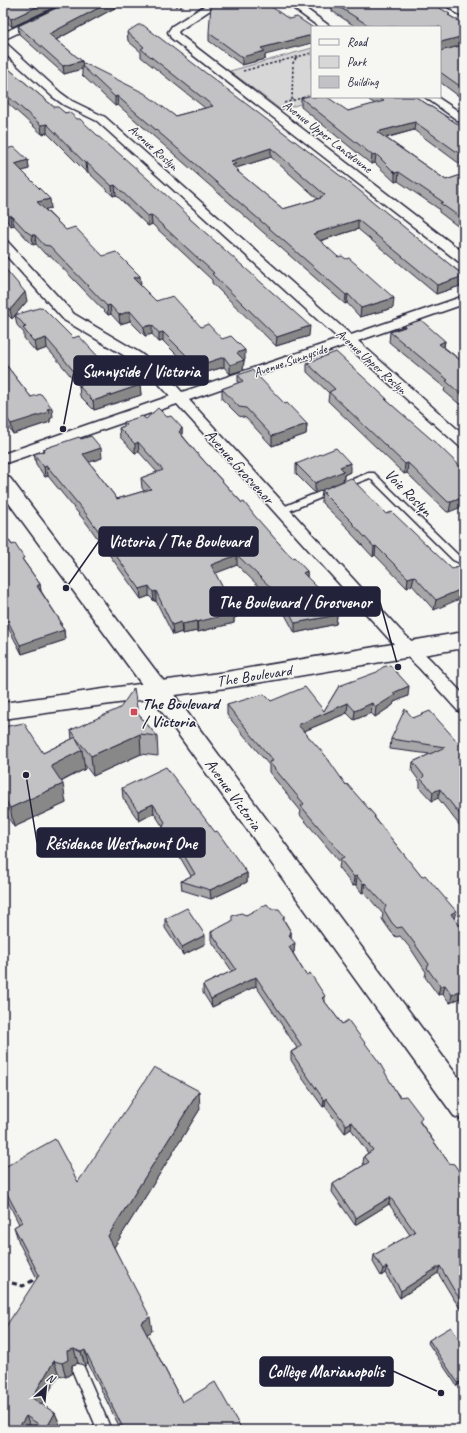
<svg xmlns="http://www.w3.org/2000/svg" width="467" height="1433" font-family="Caveat,sans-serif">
<rect width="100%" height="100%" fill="#f6f6f2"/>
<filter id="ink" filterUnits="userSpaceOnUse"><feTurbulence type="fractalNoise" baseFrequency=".025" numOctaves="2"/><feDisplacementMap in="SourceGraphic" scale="8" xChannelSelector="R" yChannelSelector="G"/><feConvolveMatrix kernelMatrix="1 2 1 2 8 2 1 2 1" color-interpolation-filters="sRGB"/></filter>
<g filter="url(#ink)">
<path fill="#d7d7d7" stroke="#7c7c89" d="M312 48V97H323L281 110 230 71Z"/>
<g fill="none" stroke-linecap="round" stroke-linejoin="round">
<g stroke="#22223b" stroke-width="3">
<path id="service" d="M368 473H374L459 556 464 559V565L453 560 370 478 344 488 340 486 341 484Z
M329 488H335L336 490 335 492 284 513 281 514 277 511 278 509Z
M78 1364 83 1365 107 1420 109 1425 106 1430H92L95 1424 72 1370 73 1365Z"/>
</g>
<g stroke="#22223b" stroke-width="3">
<path id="minor" d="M66 3H79L77 5 3 40V33Z
M209 3H221L180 30 178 32 179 34 464 253V263L459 262 171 38 168 32 172 26Z
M286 3H298L331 27H319Z
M443 3H455L464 9V17L460 16Z
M3 43 7 44 61 93 72 101 105 117 351 335 464 296V304L358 341 464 435V448L459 446 346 345 189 400 400 630 431 660 464 695V713L458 711 419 668 388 638 177 404 3 464V454L170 396 152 376 130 359 64 320 3 252V240L7 241 74 314 140 353 162 370 182 392 339 339 97 121 64 105 53 97 3 52Z
M425 97H437L464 115V123L460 122Z"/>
</g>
<g stroke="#22223b" stroke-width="3">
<path id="tertiary" d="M3 476 10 478 181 704 464 1085V1120L454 1116 165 716 3 495Z"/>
</g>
<g stroke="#22223b" stroke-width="3">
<path id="secondary" d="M464 632V648L226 688 3 719V703L226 672Z"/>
</g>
<path stroke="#22223b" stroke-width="1.5" stroke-dasharray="2.5 2" stroke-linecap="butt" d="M167 3 184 8
M243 71 312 53
M292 100 293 63 296 58
M284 103 312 95"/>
<path stroke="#22223b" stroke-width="3" stroke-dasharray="5 4" stroke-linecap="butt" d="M12 1283 23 1286 37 1278"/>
<use href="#service" fill="#f6f6f2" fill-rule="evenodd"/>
<use href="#minor" fill="#f6f6f2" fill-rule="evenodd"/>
<use href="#tertiary" fill="#f6f6f2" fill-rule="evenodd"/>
<use href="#secondary" fill="#f6f6f2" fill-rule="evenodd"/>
</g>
<path fill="#a7a7a9" stroke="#22223b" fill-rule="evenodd" d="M3 3H63L12 27 6 21Z
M67 3H130L122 4 56 40 82 61V65L175 116 205 108 141 57V52L128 41 127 32 464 275 463 285 436 294 358 229 320 241 393 308 360 317 347 303 345 304 118 105 115 106 82 75V69L64 74 19 34 18 26ZM271 157 318 199 283 209 239 173 236 168Z
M328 3H436V6L450 16 464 24V100L440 82V27H356L332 11V6Z
M209 33 265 55V59L242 65 209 41Z
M3 62 5 66 54 107 77 119 112 149 190 219 309 336 276 346 212 283V280L152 224 148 226 116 195 113 196 88 172H86L47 133 42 134 3 99Z
M369 97H416L464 128V167L414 130 386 138 446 180 464 174V231L439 212V209L398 181 395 182 375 163 371 164 301 107V98L348 111 375 104 369 100Z
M3 146 6 149 28 160 29 169 22 171 51 208 45 209 66 230 103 256 141 285H140L156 301 201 327 245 360H244L243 370 230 374 224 367 197 375 163 341 159 342 152 334 145 336 130 321 120 324 111 314 108 315 51 256 45 254 36 244 33 245 29 241 14 225 11 226 3 216Z
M3 266 27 301 12 319 3 310Z
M463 312H464V323L462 322Z
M15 315 73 338 115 375 140 385 141 395 94 410 80 396 79 386 60 363 47 348 36 352 24 338V333L17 325Z
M405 325 445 341 444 347 464 363V408L444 391 445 388 389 342 390 332 405 327Z
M3 361 31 397 53 417 50 419V422L13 434 3 420Z
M307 363 387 399V401L464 470 449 512H447L407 473 404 474 328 401 329 393 307 372Z
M238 375 285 404 307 424 306 434 272 446 246 418 239 416 222 399V389L238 383Z
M167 417 182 428V435L195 451 292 558 307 571V577L337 615 336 624 295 633 282 609 237 565 215 573 237 617 234 618V623L198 632 197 631 182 634V632L173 635 156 601H154L149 596 141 599 88 525 48 476 45 477 36 464 34 454 43 451V449L81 439 102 458 89 462 117 499 144 491 142 488 141 478 157 472 139 452 135 453 120 437 119 428 124 426V422Z
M296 464 350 472 344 475V481L386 514 452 569 434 610 412 585 407 588 375 555 373 557 351 533V531L322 503V501L321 499 322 490 315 493 296 474Z
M3 532 40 584 41 591 61 622V626L64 630 65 640 22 654 3 618Z
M339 686 408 696 394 702 393 705 375 717 371 713 354 720 347 713 304 731 346 785 375 816V818L464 931V996L450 1003 443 994 438 995 425 977 426 972 411 949 400 936 396 937 391 932 382 919 383 914 364 892 362 893 356 885 353 886 339 868 340 862 300 815 301 811 269 772V765L227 715V705L271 701 324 711Z
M138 714 157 736 158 756 141 754 93 776 84 764 85 769 61 782 66 803 14 827 3 809V727L43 753 72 739 71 730Z
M413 718 464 749V831L438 798 432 801 420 788V782L412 771 413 762 430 754 390 749 391 739Z
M122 788 215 832 247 873V882L211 899 182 890 181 881 191 876 177 852 159 849 158 840 163 827 154 813 139 821 123 798Z
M271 909 284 916V920L291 932V939L294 952 293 953 306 975 325 1002 342 1024 421 1123 460 1179 464 1181V1314L453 1298 438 1273 400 1298 385 1273 381 1276 373 1262 374 1255 410 1235 389 1204 355 1225 332 1192 333 1184 364 1165 363 1163 364 1156 368 1153 351 1129 345 1133 325 1106 323 1107 303 1079 291 1060V1052L297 1048 256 986 212 1007 203 993V985L232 971 211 940V932L246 915Z
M165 919 205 944 183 955 165 928Z
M200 1109 114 1247 152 1331 147 1334 182 1402 242 1430H121L88 1363 85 1366 78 1363 72 1365V1373L66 1377 59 1375 41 1404 55 1413 60 1425 57 1430H34L31 1428 30 1430H3L37 1278 19 1243 14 1227 19 1224 3 1192V1168L78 1182Z
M429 1340 464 1381 457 1386 428 1343Z"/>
<path fill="#888889" stroke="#22223b" d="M45 3H63L12 27 11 19Z
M108 3H122V4L50 43 49 34Z
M5 13 6 21 3 22V14Z
M312 35V43L265 55V59L242 65V57L261 48Z
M464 36V45L440 51 441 42Z
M82 61 83 67 82 66V69L64 74 63 66Z
M117 96 118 105 115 106V97Z
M415 122 414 130 376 140 377 132Z
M47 124V133L42 134 41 125Z
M271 148V157L236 168 232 174 231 161Z
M376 154 375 163 371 164 372 155Z
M28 160 29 169 16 173 15 164Z
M85 163H87L88 172H86Z
M399 172 398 181 395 182V173Z
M115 185 116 195 113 196 112 186Z
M50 199 51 208 38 211 37 202Z
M151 215 152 224 148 226 147 216Z
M10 216H12L14 225 11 226Z
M358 220V229L312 243 313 234Z
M32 235H35L36 244 33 245Z
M140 276 141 285 133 287V278Z
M464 276 463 285 436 294 437 285Z
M25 292 27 301 12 319 10 310Z
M348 294 347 303 345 304 346 295Z
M394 298 393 308 360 317 361 308Z
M110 305 111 314 108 315 107 306Z
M130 311V321L120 324 119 315Z
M152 325V334L145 336 144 327Z
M310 326 309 336 276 346 277 337Z
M163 332V341L159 342V333Z
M46 338 47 348 36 352 34 342Z
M445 341 443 351 439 344Z
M245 350V360H244L243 370 230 374V365L237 353Z
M224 357V367L197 375V366Z
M140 385 141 395 94 410 93 401Z
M52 408 53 417 50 419V422L13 434 11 424Z
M307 424 306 434 272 446V436Z
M182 428V438L179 432Z
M138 442 139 452 135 453V444Z
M101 448 102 458 84 464 83 454Z
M350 463V472L344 475 343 481 315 493V483L340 467Z
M408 463 407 473 404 474 405 464Z
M47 466 48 476 45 477 44 467Z
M464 497V506L449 512 451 502Z
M376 546 375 555 373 557 374 547Z
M237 555V565L211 575V565Z
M307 571V581L303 573Z
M414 576 412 585 407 588 408 578Z
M40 584 41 593 37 586Z
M149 586V596L141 599 140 589Z
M464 588V597L434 610 436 600Z
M156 591V601H154L153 592Z
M237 607V617L234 618V623L198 632 197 622 232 609Z
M337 615 336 624 295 633V623Z
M197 621V631L182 634V624Z
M61 622 62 631 64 630 65 640 22 654 20 645Z
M181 622 182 632 173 635 172 625Z
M409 686 408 696 394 702 393 705 375 717 376 707 393 693Z
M348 703 347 713 297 734 298 725Z
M372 703 371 713 354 720 355 711Z
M140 734 141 754 93 776 91 756Z
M82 750 85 769 54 785 51 766Z
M63 784 66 803 14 827 10 808Z
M440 789 438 798 432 801 433 792Z
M153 804 154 813 139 821 138 811Z
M247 873V882L211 899 210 890Z
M357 876 356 885 353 886 354 877Z
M365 883 364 892 362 893 363 884Z
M456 911 454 920 451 914Z
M291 932V940L289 936Z
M205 935V944L183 955 182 947Z
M295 943 294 952 288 955 289 947Z
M256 977V986L212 1007 211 999Z
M445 985 443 994 438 995 440 986Z
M464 988V996L450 1003 452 995Z
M325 996V1005L322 998Z
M199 1091 200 1109 111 1252 108 1236Z
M326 1098 325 1106 323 1107 324 1100Z
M352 1122 351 1129 345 1133 346 1125Z
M390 1197 389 1204 355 1225 356 1218Z
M440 1266 438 1273 400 1298 401 1291Z
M387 1267 385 1273 381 1276 383 1269Z
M150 1317 152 1331 143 1337 141 1323Z
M74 1349 78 1363 72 1365V1373L66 1377 62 1363 67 1351Z
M85 1350 88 1363 85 1366 81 1352Z
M54 1361 59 1375 37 1411 32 1398Z
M464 1379V1381L457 1386 458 1383Z
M55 1413 60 1425 57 1430H46V1429Z
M26 1416 31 1428 30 1430H17Z"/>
<path fill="#c2c2c4" stroke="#22223b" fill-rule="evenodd" d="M3 3H45L11 19 5 13 3 14Z
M67 3H108L49 34 82 61 63 66 18 26Z
M211 3H266L289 19 297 17 312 27V35L261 48 265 51 242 57 209 33Z
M333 3H436L433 4 450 14 448 15 464 24V36L441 42 440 51 464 45V66H463L464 67V89L440 72V27H371Z
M138 25H143L355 187 464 276 437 285 358 220 313 234 338 257 342 256 346 259 349 258 394 298 361 308 348 294 346 295 117 96 115 97 82 66 84 63 144 93 175 116 213 106 141 49 144 47 127 32ZM271 148 325 195 320 197 321 198 283 209 237 171H239L232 165 236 164 231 161Z
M3 62 5 64H3L54 107H58L65 113 69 112 77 119H80L112 149H114L166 195 190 217 189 218 310 326 277 337 212 274 214 273 151 215 147 216 115 185 112 186 87 163H85L47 124 41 125 3 92Z
M312 95V97H327L348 111 384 101 378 97H416L464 128V157L415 122 377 132 446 180 464 174V220L440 203 443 202 399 172 395 173 376 154 372 155 301 98Z
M3 146 6 149 14 147 28 160 15 164 50 199 37 202 66 230 75 227 103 256 116 252 140 276 133 278 156 301 173 296 201 327 208 324 222 339 231 336 245 350 237 353 244 360 230 365 224 357 197 366 163 332 159 333 152 325 144 327 130 311 119 315 110 305 107 306 50 246 44 245 35 235H32L27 232 12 216H10L3 208Z
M3 266 25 292 10 310 3 302Z
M42 307 73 338 79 336 115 375 128 371 140 385 93 401 79 386 84 384 59 353 46 338 34 342 23 328 26 327 15 315Z
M421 320 445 341 439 344 464 363V397L446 381 448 380 390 332 405 327V325Z
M336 352 387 399H385L438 445 464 470V497L451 502H448L408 463 405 464 329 392 335 389 307 363Z
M3 361 31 397 41 394 52 408 47 409 49 412 11 424 3 412Z
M252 370 285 404 287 403 307 424 272 436 246 408 239 407 222 389 243 381 238 375Z
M158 408 167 417 171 416 182 428 179 432 195 451 242 503 244 502 254 515 292 558 294 557 307 571 303 573 326 596 328 595 337 615 295 623 283 599 237 555 211 565 226 594 230 593 237 607 232 609 234 613 197 622V621L182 624 181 622 172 625 156 591 153 592 149 586 140 589 87 515 47 466 44 467 34 454 44 451 43 449 79 437 81 439 91 436 101 448 83 454 117 499 151 489 141 478 163 470 138 442 135 444 119 428 127 425 124 422 142 416 146 419Z
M336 448 350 463 340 467 344 471 315 483 296 464Z
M351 478 386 514 392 512 452 569 464 565V588L436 600 414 576 408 578 376 546 374 547 352 523H353L323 493H325L322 490Z
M3 532 12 545 15 544 24 558 22 559 40 584 37 586 61 622 59 623 64 630 20 645 3 611Z
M390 665 409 686 393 693 395 695 376 707 372 703 355 711 348 703 298 725 325 755 346 785 347 784 375 816 374 817 422 877 425 875 456 911 451 914 464 931V988L452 995 445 985 440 986 427 968 429 964 412 940 402 927 397 928 392 923 384 910 386 906 365 883 363 884 357 876 354 877 340 859 344 857 301 806 304 804 269 762 273 761 227 705 264 694 271 701 305 687 324 711 339 686 377 672 383 667Z
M134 688 138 714 157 736 140 734 91 756 76 738 82 750 51 766 63 784 10 808 3 796V727L24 723 43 753 76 737 71 730 120 708Z
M405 709 413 718 430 711 464 749V820L440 789 433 792 421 779 424 776 413 762 445 747 391 739Z
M166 767 215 832 217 831 247 873 210 890 181 881 195 874 177 843 158 840 165 822 153 804 138 811 122 788Z
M267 904 271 909H279L284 916 283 919 291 932 289 936 295 943 289 947 306 975 310 973 325 996 322 998 342 1024 348 1020 379 1062 399 1097 406 1096 422 1117 419 1121 449 1163 454 1164 460 1173V1179L464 1181V1304L455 1292 440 1266 401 1291 387 1267 383 1269 374 1255 415 1232 390 1197 356 1218 333 1184 369 1162 364 1156 373 1150 352 1122 346 1125 326 1098 324 1100 304 1071 291 1052 302 1046 256 977 211 999 203 985 236 969 211 932 232 921V916L241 913 246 915Z
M187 908 205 935 182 947 165 919Z
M154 1067 199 1091 108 1236 150 1317 141 1323 182 1402 215 1382 242 1430H124L85 1350 81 1352 74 1349 67 1351 68 1360 62 1363 54 1361 32 1398 55 1413 46 1429 26 1416 17 1430H3V1331L39 1275 14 1227 22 1222 3 1186V1168L55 1139 78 1182Z
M451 1327 464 1347V1379L458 1383 429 1340Z"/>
</g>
<rect fill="#d1495b" stroke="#f6f6f2" stroke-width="1.5" x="130" y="708" width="8" height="8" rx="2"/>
<g text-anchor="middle" stroke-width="3" stroke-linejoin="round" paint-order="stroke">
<g font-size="13" fill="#22223b" stroke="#f6f6f2">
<text transform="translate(328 136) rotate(38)" y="5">Avenue Upper Lansdowne</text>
<text transform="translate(154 147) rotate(42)" y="5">Avenue Roslyn</text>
<text transform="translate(290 360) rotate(-19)" y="5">Avenue Sunnyside</text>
<text transform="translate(372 361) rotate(42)" y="5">Avenue Upper Roslyn</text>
</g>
<g font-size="16" fill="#22223b" stroke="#f6f6f2">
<text transform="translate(240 466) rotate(48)" y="6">Avenue Grosvenor</text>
<text transform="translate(409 492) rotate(45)" y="6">Voie Roslyn</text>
<text transform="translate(254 675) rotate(-9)" y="6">The Boulevard</text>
<text transform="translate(234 794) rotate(54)" y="6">Avenue Victoria</text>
</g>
<g font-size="16" font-weight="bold" fill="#22223b" stroke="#f6f6f2" text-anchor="start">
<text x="142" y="709">The Boulevard<tspan x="142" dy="18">/ Victoria</tspan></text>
</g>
</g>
<path fill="none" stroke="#22223b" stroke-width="1.5" d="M63 429L74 371M66 588L99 541M398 667L380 602M26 775L37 843M441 1393L393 1371"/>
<g fill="#22223b" stroke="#f6f6f2" stroke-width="1.5">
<circle cx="63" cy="429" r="4"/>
<circle cx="66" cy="588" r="4"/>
<circle cx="398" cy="667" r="4"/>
<circle cx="26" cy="775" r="4"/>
<circle cx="441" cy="1393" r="4"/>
</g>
<g fill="#22223b" stroke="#22223b" stroke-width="1.5">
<rect x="74" y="356" width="134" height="29" rx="4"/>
<rect x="99" y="527" width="159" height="29" rx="4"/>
<rect x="210" y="587" width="170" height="29" rx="4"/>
<rect x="37" y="828" width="168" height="29" rx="4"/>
<rect x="260" y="1357" width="133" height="29" rx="4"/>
</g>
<g font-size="17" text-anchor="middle" font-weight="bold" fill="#fff">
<text x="141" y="377">Sunnyside / Victoria</text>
<text x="179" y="547">Victoria / The Boulevard</text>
<text x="295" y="608">The Boulevard / Grosvenor</text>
<text x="121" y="849">Résidence Westmount One</text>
<text x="326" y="1377">Collège Marianopolis</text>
</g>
<rect width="467" height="1433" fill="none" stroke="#f6f6f2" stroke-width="16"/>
<rect x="8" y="8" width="451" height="1417" fill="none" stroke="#22223b" stroke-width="1.5" filter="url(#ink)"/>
<rect x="311" y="26" width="130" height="72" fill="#f6f6f2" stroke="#a1a1a9"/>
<rect x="319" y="39" width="20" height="6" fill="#f6f6f2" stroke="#a1a1a9"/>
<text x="347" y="46" font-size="12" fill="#22223b">Road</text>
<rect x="319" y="56" width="20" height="12" fill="#d7d7d7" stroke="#a1a1a9"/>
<text x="347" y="66" font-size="12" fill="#22223b">Park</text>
<rect x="319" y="76" width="20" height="12" fill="#c2c2c4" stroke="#a1a1a9"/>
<text x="347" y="86" font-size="12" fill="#22223b">Building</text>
<g transform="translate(46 1387) rotate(27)" stroke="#f6f6f2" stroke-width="3" paint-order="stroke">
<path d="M0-3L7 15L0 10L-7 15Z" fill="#22223b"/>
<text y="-6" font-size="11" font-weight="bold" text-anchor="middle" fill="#22223b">N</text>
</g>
</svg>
